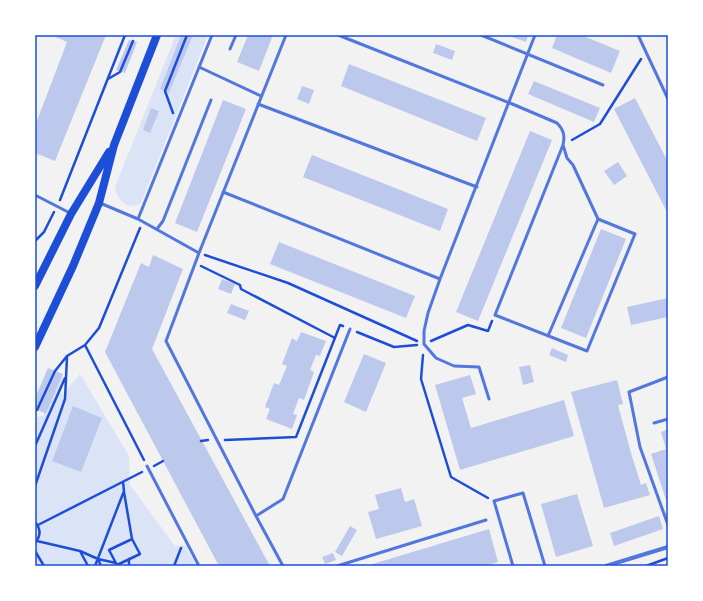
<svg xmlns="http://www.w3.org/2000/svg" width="703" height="601" font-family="'Open Sans',sans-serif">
<rect width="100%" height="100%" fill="#f2f2f2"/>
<path fill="#dbe4f7" d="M176 35H208L141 203C127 211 118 201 115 187Z
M63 374 62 395 80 374 129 456 130 485 175 546 185 545 196 566H35V418L46 414Z"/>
<path fill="#bdc9ec" d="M51 35H106L55 161 35 153V126L67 42Z
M181 35H193L169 93 160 89Z
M248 35H273L259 71 237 62Z
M506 35H528L526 42Z
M557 35H581L620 51 611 73 552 48Z
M129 40 137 42 125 73 116 70Z
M436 44 455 51 452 60 433 53Z
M349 64 486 118 477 141 341 86Z
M534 81 600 108 594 122 528 94Z
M302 86 314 90 309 104 297 99Z
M635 98 668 162V214L614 109Z
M223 100 246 109 197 232 175 223Z
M151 108 159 111 150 133 143 130Z
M530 131 552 140 478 321 456 312Z
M312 155 448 209 440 231 303 177Z
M618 162 627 176 614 185 604 171Z
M601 229 626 239 586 338 561 328Z
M279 242 415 296 406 318 270 264Z
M153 255 183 269 152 349 270 566H219L105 352 141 263 149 267Z
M222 279 235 284 231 294 218 289Z
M668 298V317L631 325 627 307Z
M231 304 249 311 245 320 227 313Z
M301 332 326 341 320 356 316 355 310 370 314 372 304 400 299 398 293 414 297 415 292 429 266 419 270 409 265 407 274 383 279 385 287 366 282 364 292 338 297 341Z
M552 348 568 355 566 362 549 355Z
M364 354 386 363 366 412 344 402Z
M530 365 534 382 523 385 519 367Z
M48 368 63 374 46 414 35 409V398Z
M470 375 476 394 462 398 471 428 564 400 574 436 460 470 435 385Z
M617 380 623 404 618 405 631 453 641 485 646 483 650 495 604 508 571 392Z
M73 406 102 418 81 472 52 461Z
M668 429V500H666L651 454 666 449 661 432Z
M401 488 405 502 414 499 422 526 376 539 368 512 379 509 375 495Z
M577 494 593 546 556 557 541 504Z
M659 516 663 529 614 546 610 533Z
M350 526 357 530 342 556 335 552Z
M489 529 498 562 485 566H366Z
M333 553 336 560 325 564 322 557Z"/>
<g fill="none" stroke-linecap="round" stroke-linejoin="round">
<path stroke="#1d4ed8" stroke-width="2.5" d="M108 79 120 72 133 41
M173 113 165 91 187 35
M572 140 600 124 641 59
M60 200 125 35
M35 241 44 232 54 212
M205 255 288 283 417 341
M201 266 240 285 241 289 335 338
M357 332 394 347 417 345
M431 341 468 325 488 331 492 321
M85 345 144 460
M423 355 421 379 451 477 488 498
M37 410 55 371 67 356 85 345 99 328 140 228
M225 440 296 437 340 325 343 326
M201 441 208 440
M35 446 65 378
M154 466 163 461
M35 486 65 399 67 357
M124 492 132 539
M35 522C41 529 41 536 35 543
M38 525 142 472
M132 539 140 554 117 565 109 550Z
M37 541 80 551 98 559 116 563
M35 551 44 566
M80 551 88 566
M98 559 101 566
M95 566 124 491 123 482
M129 566V559
M174 566 181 548
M646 566 668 558"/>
<path stroke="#5277de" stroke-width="3" d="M338 35 510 103 557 123C564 130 565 136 563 145L495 315 587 351 635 234 598 219 573 165 567 158 563 145
M481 35 603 85
M638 35 668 99
M230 49 236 35
M199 67 261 96
M258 104 477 187
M223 192 440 279 428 313 424 331V344L436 358 454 366 479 367 489 399
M35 195 70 213
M100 203 138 219 199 253 286 35
M138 219 212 35
M157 229 163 221 211 100
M199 253 166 341 256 516 283 499 350 329
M440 279 535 35
M548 336 598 219
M668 377 629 392 640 447 668 525
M654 423 668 419
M147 466 199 566
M256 516 283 566
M337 566 486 520
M513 566 494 501 523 493 545 566"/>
<path stroke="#5277de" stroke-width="4" d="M606 566 668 547"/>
<path stroke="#1d4ed8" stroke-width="8" d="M35 286 71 214 109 152
M35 347 73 266 99 203 114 145 157 35"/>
</g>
<rect width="703" height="601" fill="none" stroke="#ffffff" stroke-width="72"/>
<rect x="36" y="36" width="631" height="529" fill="none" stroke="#1d4ed8" stroke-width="1.5"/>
</svg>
